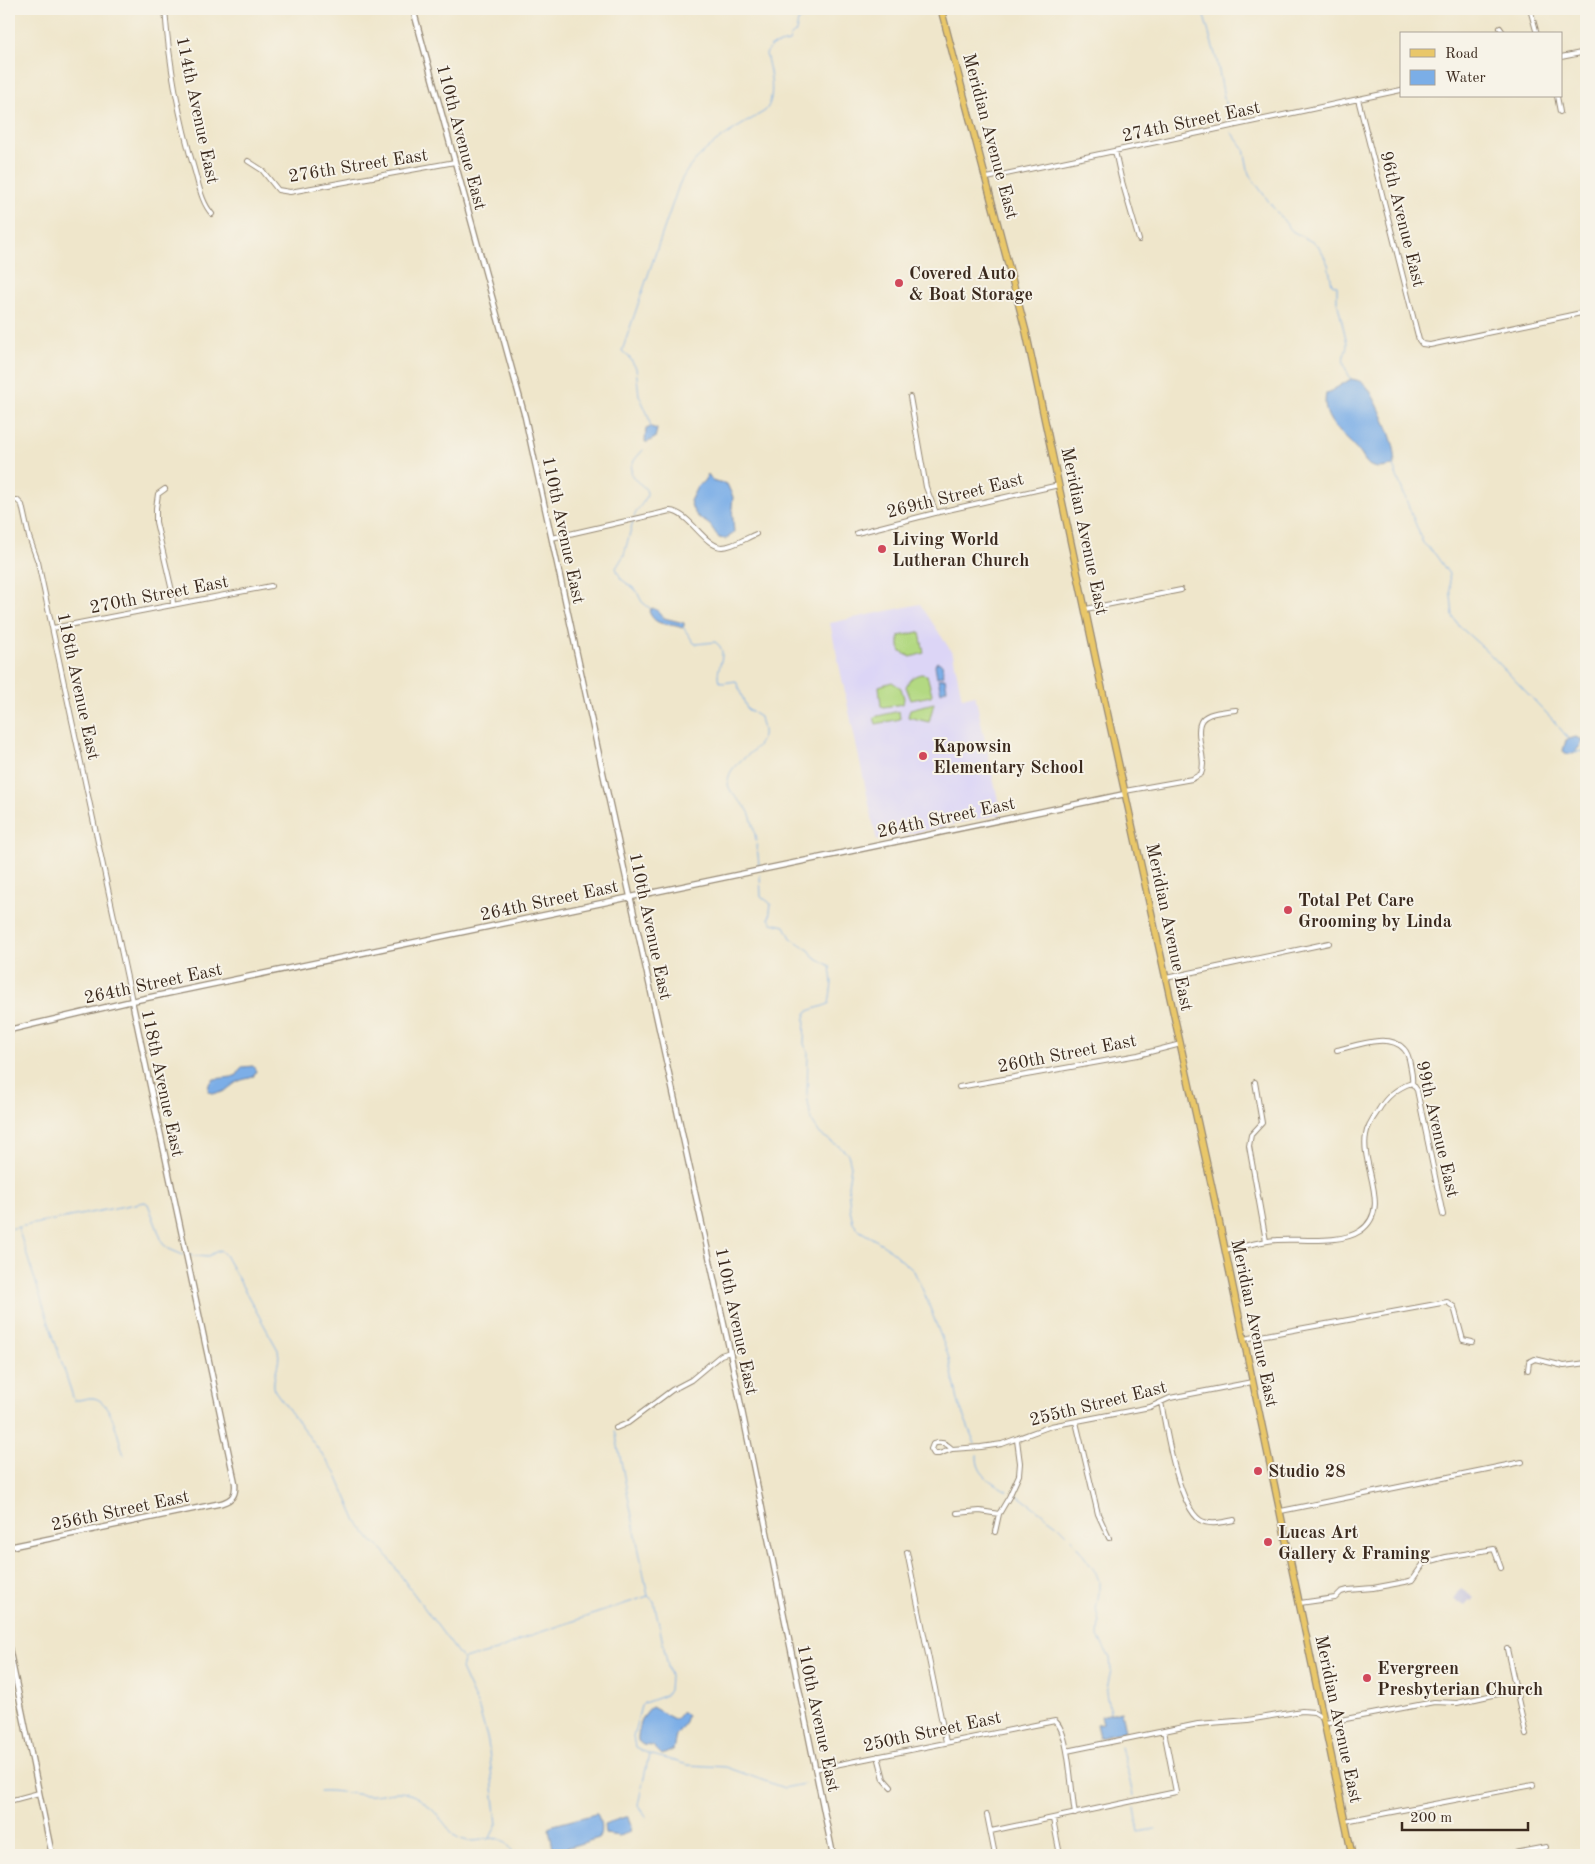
<svg xmlns="http://www.w3.org/2000/svg" width="1595" height="1864" font-family="'Old Standard TT',serif">
<rect width="100%" height="100%" fill="#f7f3e8"/>
<filter id="ink" filterUnits="userSpaceOnUse"><feTurbulence type="fractalNoise" baseFrequency=".02" numOctaves="2"/><feDisplacementMap in="SourceGraphic" scale="10" xChannelSelector="R" yChannelSelector="G"/><feConvolveMatrix kernelMatrix="1 2 1 2 8 2 1 2 1" color-interpolation-filters="sRGB"/></filter>
<filter id="wash" filterUnits="userSpaceOnUse"><feTurbulence type="fractalNoise" baseFrequency=".0096" numOctaves="4" result="noise"/><feDisplacementMap in="SourceGraphic" scale="20" xChannelSelector="R" yChannelSelector="G"/><feGaussianBlur stdDeviation="1.12" result="paint"/><feColorMatrix in="noise" values="0 0 0 0 0 0 0 0 0 0 0 0 0 0 0 0 0 1.4 0 .05"/><feComposite in="paint" operator="in"/></filter>
<g filter="url(#wash)">
<rect width="100%" height="100%" fill="#efe6cb"/>
<path fill="#dcd5f6" d="M920 604 953 654 962 698 975 695 1001 814 877 841 830 623Z"/>
<path fill="#c2c1dc" d="M1461 1589 1474 1598 1471 1601 1469 1600 1465 1606 1454 1599Z"/>
<path fill="#b3d982" stroke="#778250" d="M919 632 920 633 924 653 911 657 901 652 899 647V636Z
M921 674 927 675 932 694 931 696 911 700 906 687C909 679 913 676 921 674Z
M892 682 901 688 904 698 903 704 883 707 881 706 879 686Z
M934 703 929 722 908 717 910 709Z
M899 711 900 719 876 724 874 717Z"/>
<path fill="#7baee7" stroke="#5b6c82" d="M1351 379C1358 380 1364 382 1368 388 1377 401 1394 439 1395 455 1396 459 1395 462 1393 466 1386 467 1379 469 1373 467 1366 465 1364 458 1360 453 1345 434 1320 422 1326 394Z
M651 427 657 429 655 438 648 442H645L646 429Z
M708 474 712 480 727 484 733 497 732 507 734 533 726 539 719 538 710 525 697 516 693 510 690 501 697 487 704 481Z
M652 608 657 610 664 618 684 623V626L682 628C669 622 655 628 649 611Z
M937 662 942 664 944 675 937 677 935 665Z
M945 678 947 689 941 692 938 679Z
M1576 737 1583 740C1579 749 1571 759 1563 751L1566 740Z
M253 1066 256 1071 253 1077C248 1079 242 1079 237 1082 228 1088 220 1098 208 1091L209 1084 214 1079 232 1077 237 1075 242 1067Z
M652 1707 674 1719 677 1718 681 1713H684L687 1716 684 1724 676 1735 673 1750 662 1755 653 1746 643 1745 638 1741C637 1731 643 1712 652 1707Z
M1121 1711 1125 1731 1099 1737 1096 1724 1103 1723 1101 1716Z
M595 1814H597C601 1820 602 1832 599 1838L559 1850 553 1848 549 1829 550 1826Z
M626 1817H628L631 1825 630 1832 619 1836 605 1834 604 1824Z"/>
<g fill="none" stroke-linecap="round" stroke-linejoin="round">
<path stroke="#7baee7" stroke-width="1" d="M1202 9 1217 61 1229 123
M1231 132 1244 149 1249 174 1272 206 1292 231 1318 245 1328 264 1332 284 1337 286V301L1347 343C1347 349 1346 351 1344 355 1342 364 1347 372 1351 379
M651 428 648 415 639 395 636 368 629 357 622 351 679 185C694 150 734 130 765 111 777 98 770 70 766 54L771 46 789 42 791 36 796 32 798 21 816 9
M1393 466 1423 543 1435 554 1449 574 1453 617 1460 627 1488 652 1553 720 1568 738
M634 517C636 509 648 499 647 493 646 483 625 481 633 463 635 458 640 454 643 450
M633 521 624 555 616 568 621 579 636 590 642 602 651 609
M683 627 694 643 696 644 715 642C731 652 714 668 719 681L723 683 736 681 747 709 760 717C761 723 764 730 763 736 758 755 730 760 728 781 727 793 741 800 747 809 754 818 758 853 759 865
M1573 751 1574 752 1584 751 1586 753
M760 875 761 896 771 904 769 919 772 923 785 926 791 938 810 951 813 956 830 966 832 983 829 1004 811 1010 807 1012 805 1017 804 1044 808 1052 807 1095 811 1120 820 1134 840 1147 848 1154 851 1166 848 1186 850 1209 853 1222 860 1231 884 1245 914 1271 925 1295 948 1355 959 1404 975 1444
M18 1228 74 1400C81 1401 87 1397 94 1398 113 1402 118 1440 124 1455
M9 1229 145 1202 148 1204 163 1244 169 1249 183 1255
M189 1255 206 1257 220 1250 225 1255 278 1350C282 1365 270 1377 275 1391L336 1473 357 1522 372 1541 384 1551 408 1586 463 1660
M977 1455C976 1475 992 1482 1007 1491
M1016 1494 1058 1525 1071 1538 1096 1573 1099 1581V1593L1096 1609 1099 1622 1098 1637 1110 1658 1111 1670 1106 1693 1110 1713
M648 1596 654 1601 655 1606 670 1676 669 1690 666 1695 644 1703 641 1706 633 1737 635 1747 649 1754 688 1765 726 1767 784 1788 804 1784
M464 1659 496 1651 532 1635 648 1596 615 1431
M463 1660 461 1669 479 1709 488 1741 497 1824 490 1838
M1121 1747C1125 1765 1130 1778 1133 1796
M320 1791C336 1790 351 1794 367 1795 377 1796 387 1792 398 1792 423 1792 440 1819 455 1836 480 1852 499 1821 514 1855
M1135 1808 1139 1832 1155 1829
M646 1817 638 1805 649 1755"/>
</g>
</g>
<g filter="url(#ink)">
<g fill="none" stroke-linecap="round" stroke-linejoin="round">
<g stroke="#958874" stroke-width="6">
<path id="minor" d="M165 9C169 64 179 119 195 172 199 186 202 203 212 214
M1530 9 1537 34
M1500 28 1504 34
M1561 57 1586 52
M1557 96 1560 112
M1358 99 1419 340 1422 344 1430 345 1586 312
M1115 151 1121 178 1139 240
M248 161 262 170 278 190 290 192 455 162
M987 178 1401 90
M910 397 926 487 936 513
M165 489 158 494 156 508V522L172 591 173 605
M9 501 17 500 22 505 29 537 38 562 132 1001
M857 533 939 512 1059 485
M552 538 670 511C689 512 705 547 722 547 733 547 746 538 756 534
M1086 609 1181 590
M53 628 271 586
M1125 791 1192 779 1201 774C1204 767 1203 761 1202 754 1195 717 1198 714 1236 710
M1166 978 1329 943
M1337 1050C1355 1046 1389 1032 1404 1049 1408 1053 1409 1058 1410 1064 1411 1070 1413 1076 1412 1083L1417 1090 1443 1215
M1255 1082 1262 1123 1251 1135 1249 1146 1266 1241
M959 1087 1138 1055 1181 1044
M1225 1250C1242 1247 1260 1241 1277 1240 1300 1238 1339 1245 1360 1231 1393 1209 1360 1165 1366 1135 1367 1126 1373 1118 1378 1111 1386 1097 1396 1088 1412 1083
M1244 1339 1447 1302 1454 1307 1463 1340 1472 1342
M1528 1370 1529 1362 1535 1359 1564 1366 1586 1363
M1161 1402C1166 1428 1178 1505 1200 1520 1210 1526 1223 1522 1234 1520
M1076 1422 1098 1514 1109 1538
M616 1428 628 1423 672 1390 691 1380 721 1355 730 1352
M952 1449C946 1443 941 1441 933 1444L931 1449 934 1454H939L952 1449 981 1447 1002 1444 1051 1426 1150 1407 1170 1398 1252 1382
M1281 1511 1522 1462
M957 1513 980 1511 999 1514
M995 1532 999 1514 1009 1497 1019 1475 1020 1463 1017 1440
M907 1552 946 1742
M1300 1603 1335 1598 1341 1592 1348 1590 1373 1588 1405 1582 1412 1580 1424 1563 1446 1557 1494 1549 1501 1568
M1507 1649 1526 1735
M1325 1723 1434 1702 1457 1703 1516 1690
M1067 1751 1198 1724 1248 1720 1302 1711 1314 1712 1324 1718
M878 1756 884 1779 891 1787
M815 1769 1055 1721C1070 1732 1071 1795 1075 1814
M9 1801 39 1793
M987 1815 995 1855
M1053 1819 1060 1855
M1345 1821 1533 1785
M991 1831 1176 1792 1164 1731
M870 1855 888 1854
M1504 1855 1546 1847"/>
</g>
<g stroke="#958874" stroke-width="7">
<path id="tertiary" d="M413 9 525 417 730 1352 833 1855
M9 1030 132 1001 1125 794
M9 1547 222 1503C233 1499 236 1495 235 1483L132 1001
M9 1648 52 1855"/>
</g>
<g stroke="#958874" stroke-width="8">
<path id="primary" d="M941 9 1026 332 1101 684 1214 1197 1352 1855"/>
</g>
<use href="#minor" stroke="#fff" stroke-width="4"/>
<use href="#tertiary" stroke="#fff" stroke-width="4.5"/>
<use href="#primary" stroke="#e9c769" stroke-width="5.5"/>
</g>
</g>
<g fill="#d1495b" stroke="#f7f3e8" stroke-width="2">
<circle cx="899" cy="283" r="5"/>
<circle cx="882" cy="549" r="5"/>
<circle cx="923" cy="756" r="5"/>
<circle cx="1288" cy="910" r="5"/>
<circle cx="1258" cy="1471" r="5"/>
<circle cx="1268" cy="1542" r="5"/>
<circle cx="1367" cy="1678" r="5"/>
</g>
<g text-anchor="middle" stroke-width="4" stroke-linejoin="round" paint-order="stroke">
<g font-size="18" fill="#3b2a1e" stroke="#f7f3e8">
<text transform="translate(198 110) rotate(78)" y="6">114th Avenue East</text>
<text transform="translate(1191 121) rotate(-12)" y="6">274th Street East</text>
<text transform="translate(991 136) rotate(75)" y="6">Meridian Avenue East</text>
<text transform="translate(462 137) rotate(75)" y="6">110th Avenue East</text>
<text transform="translate(358 165) rotate(-9)" y="6">276th Street East</text>
<text transform="translate(1403 219) rotate(76)" y="6">96th Avenue East</text>
<text transform="translate(955 495) rotate(-14)" y="6">269th Street East</text>
<text transform="translate(564 530) rotate(78)" y="6">110th Avenue East</text>
<text transform="translate(1085 531) rotate(78)" y="6">Meridian Avenue East</text>
<text transform="translate(159 594) rotate(-11)" y="6">270th Street East</text>
<text transform="translate(79 686) rotate(78)" y="6">118th Avenue East</text>
<text transform="translate(946 817) rotate(-12)" y="6">264th Street East</text>
<text transform="translate(549 900) rotate(-12)" y="6">264th Street East</text>
<text transform="translate(651 926) rotate(78)" y="6">110th Avenue East</text>
<text transform="translate(1170 927) rotate(78)" y="6">Meridian Avenue East</text>
<text transform="translate(153 983) rotate(-12)" y="6">264th Street East</text>
<text transform="translate(1067 1053) rotate(-11)" y="6">260th Street East</text>
<text transform="translate(163 1083) rotate(78)" y="6">118th Avenue East</text>
<text transform="translate(1438 1129) rotate(77)" y="6">99th Avenue East</text>
<text transform="translate(737 1321) rotate(78)" y="6">110th Avenue East</text>
<text transform="translate(1255 1323) rotate(78)" y="6">Meridian Avenue East</text>
<text transform="translate(1098 1403) rotate(-14)" y="6">255th Street East</text>
<text transform="translate(120 1510) rotate(-12)" y="6">256th Street East</text>
<text transform="translate(819 1718) rotate(78)" y="6">110th Avenue East</text>
<text transform="translate(1339 1719) rotate(78)" y="6">Meridian Avenue East</text>
<text transform="translate(932 1731) rotate(-12)" y="6">250th Street East</text>
</g>
<g font-size="18" font-weight="bold" fill="#3b2a1e" stroke="#f7f3e8" text-anchor="start">
<text x="909" y="279">Covered Auto<tspan x="909" dy="21">&amp; Boat Storage</tspan></text>
<text x="892" y="545">Living World<tspan x="892" dy="21">Lutheran Church</tspan></text>
<text x="933" y="752">Kapowsin<tspan x="933" dy="21">Elementary School</tspan></text>
<text x="1298" y="906">Total Pet Care<tspan x="1298" dy="21">Grooming by Linda</tspan></text>
<text x="1268" y="1477">Studio 28</text>
<text x="1278" y="1538">Lucas Art<tspan x="1278" dy="21">Gallery &amp; Framing</tspan></text>
<text x="1377" y="1674">Evergreen<tspan x="1377" dy="21">Presbyterian Church</tspan></text>
</g>
</g>
<rect width="1595" height="1864" fill="none" stroke="#f7f3e8" stroke-width="30"/>
<rect x="1400" y="32" width="162" height="65" fill="#f7f3e8" stroke="#aca397"/>
<rect x="1410" y="49" width="25" height="8" fill="#e9c769" stroke="#aca397"/>
<text x="1445" y="58" font-size="15" fill="#3b2a1e">Road</text>
<rect x="1410" y="70" width="25" height="15" fill="#7baee7" stroke="#aca397"/>
<text x="1445" y="82" font-size="15" fill="#3b2a1e">Water</text>
<path d="M1402 1822v8h126v-8" fill="none" stroke="#3b2a1e" stroke-width="2.5"/>
<text x="1410" y="1822" font-size="15" fill="#3b2a1e" stroke="#f7f3e8" stroke-width="4" paint-order="stroke">200 m</text>
</svg>
